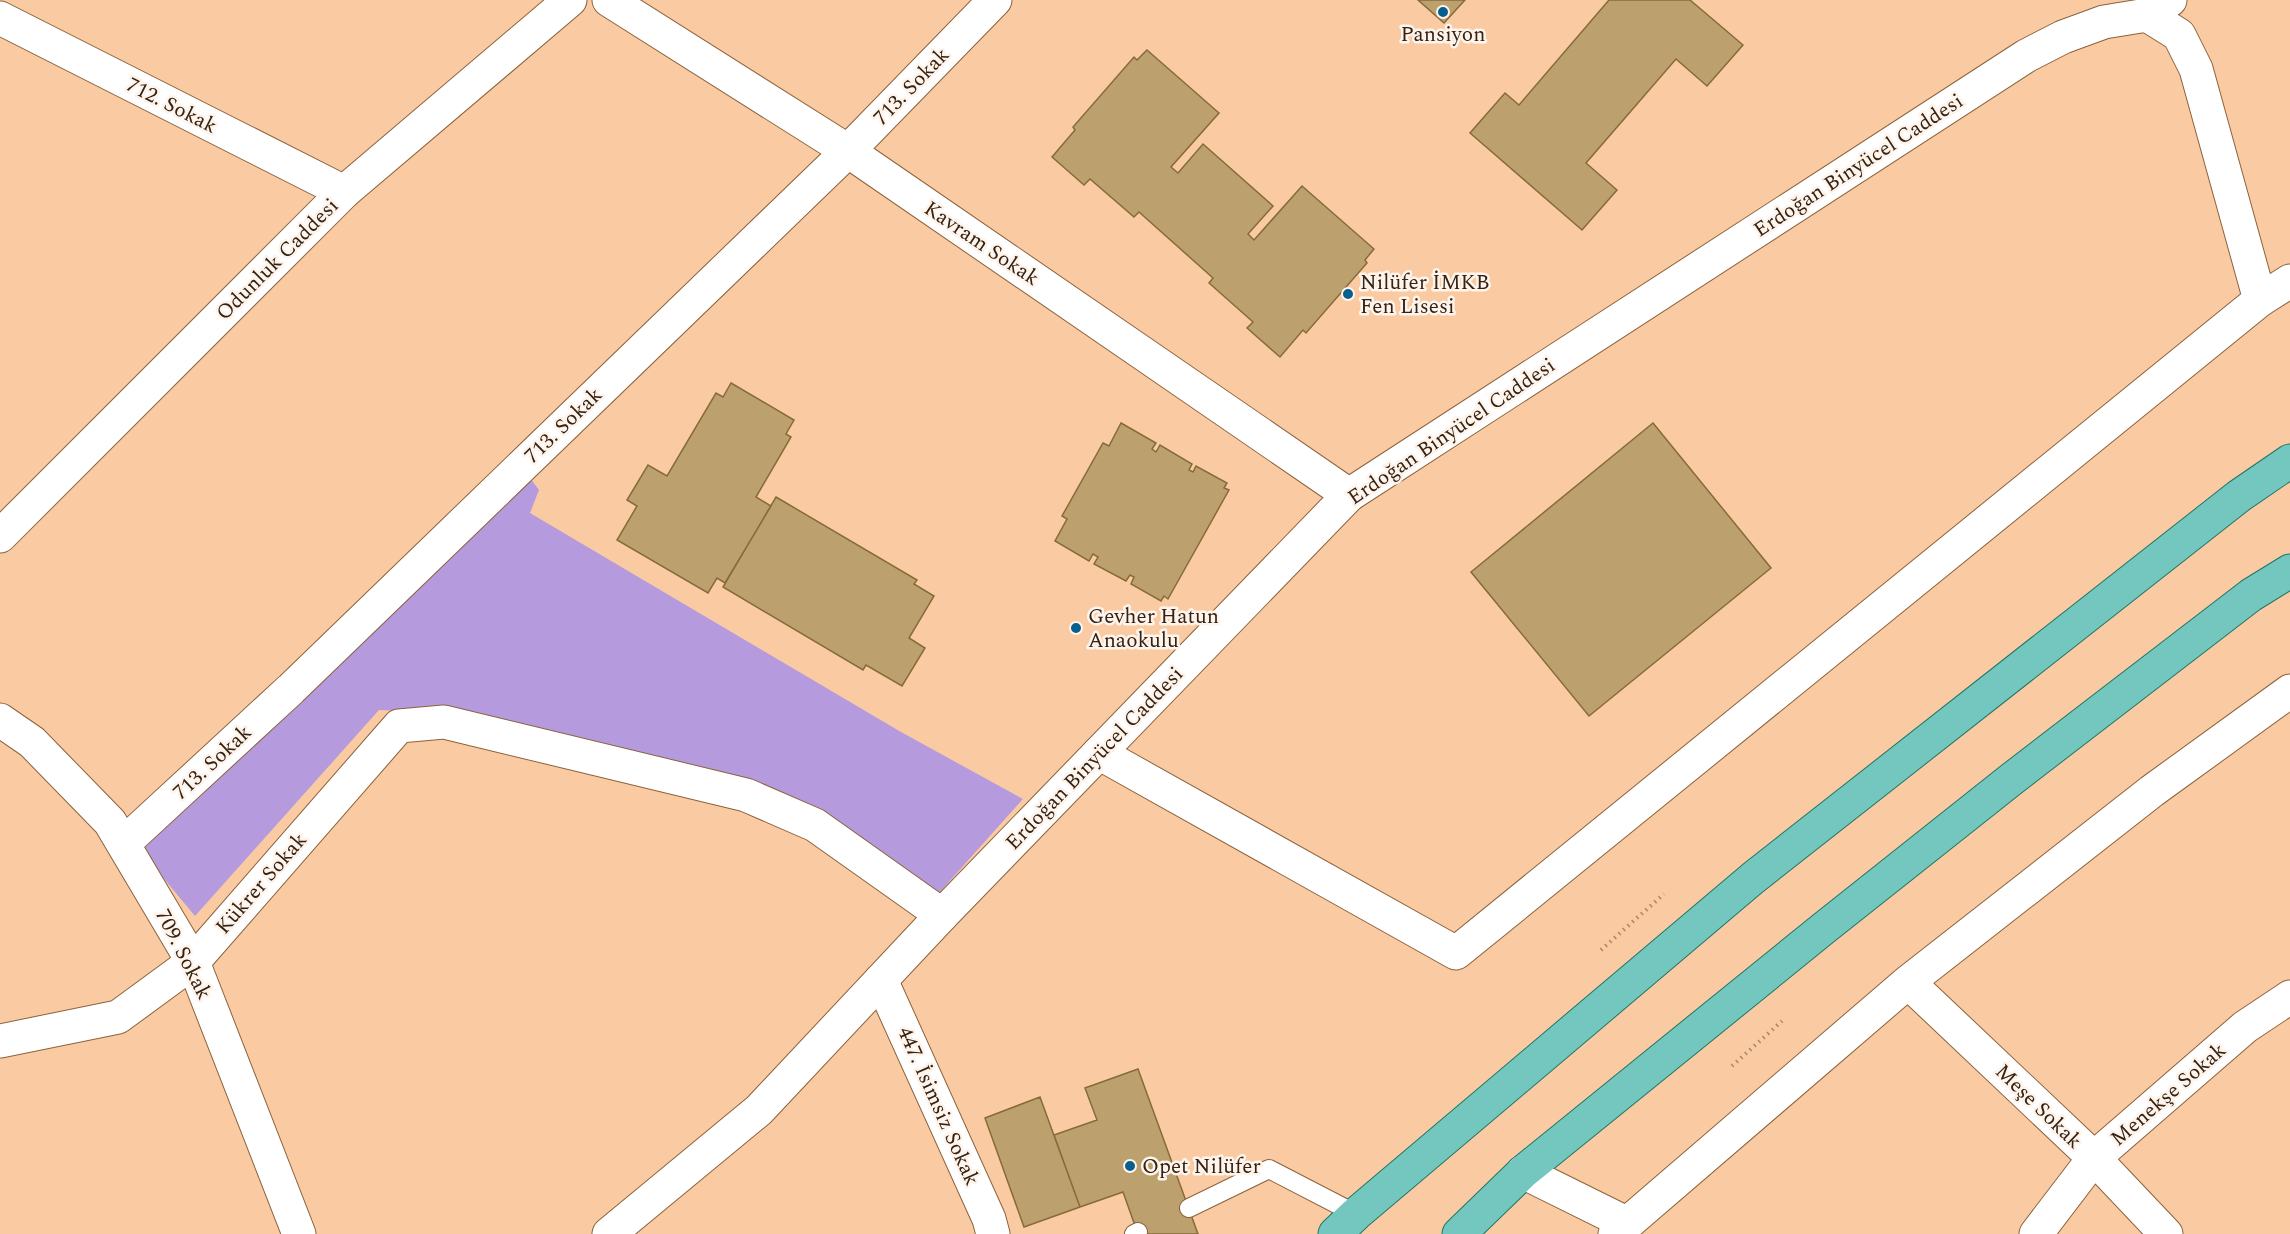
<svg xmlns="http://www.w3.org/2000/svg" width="2290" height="1234" font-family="Spectral,serif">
<rect width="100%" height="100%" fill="#facba2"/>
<path fill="#b59bdd" d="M527 474 539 490 530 513 901 732 1023 799 939 893 799 806 434 712 379 710 195 916 140 850Z"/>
<path fill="#bca06d" stroke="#866b39" stroke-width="1.5" d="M1418 0H1465L1444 23Z
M1609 0H1690L1743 45 1707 86 1676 59 1586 163 1617 190 1582 230 1470 133 1505 93 1519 105Z
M1147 50 1219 113 1171 167 1178 173 1203 144 1273 206 1248 234 1254 240 1302 186 1374 249 1365 260 1367 263 1306 333 1303 330 1280 357 1247 328 1253 322 1209 283 1213 278 1139 212 1134 217 1090 179 1084 185 1052 157 1075 130 1073 127 1134 57 1137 60Z
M731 383 794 420 786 434 791 437 756 497 771 506 725 583 717 578 708 593 617 540 637 506 627 500 648 465 667 476 716 393 723 397Z
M1121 423 1156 443 1152 449 1156 452 1160 445 1192 464 1189 470 1193 472 1196 466 1227 483 1224 488 1229 490 1168 599 1164 596 1161 601 1131 584 1134 577 1130 575 1126 581 1094 564 1098 557 1093 554 1089 561 1055 541 1067 519 1062 516 1103 443 1109 446Z
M1653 423 1771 568 1589 716 1471 572Z
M776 497 917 580 914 584 934 596 909 638 925 648 902 686 866 665 863 670 723 587Z
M1138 1069 1198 1234H1138L1123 1192 1080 1207 1054 1135 1097 1120 1085 1088Z
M1040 1097 1080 1207 1024 1227 985 1118Z"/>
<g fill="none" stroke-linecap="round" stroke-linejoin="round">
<g stroke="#8b623c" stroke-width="20">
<path id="service" d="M1189 1208 1269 1169 1356 1214
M1134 1234 1138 1232"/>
</g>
<g stroke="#8b623c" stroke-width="35">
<path id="minor" d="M609 0 848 151 1349 495
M2147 15 2170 0
M0 18 344 192
M0 720 32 742 110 822 193 962 299 1234
M1099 753 1456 953 2260 300 2290 281
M123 844 291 689 848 151 995 0
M881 980 989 1219 993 1234
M1908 982 2094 1158 2166 1234
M0 1041 118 1017 193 962 399 726 444 722 746 795 815 825 942 915
M1523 1172 1626 1223
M1615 1234 1908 982 2152 791 2290 691
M2036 1234 2094 1158 2245 1027 2290 997"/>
</g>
<g stroke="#8b623c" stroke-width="35">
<path id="tertiary" d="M0 536 344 192 570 0
M609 1234 759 1110 942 915 1349 495 2026 56 2063 37 2104 22 2147 15 2179 35 2196 69 2260 300"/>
</g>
<g stroke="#217565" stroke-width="35">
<path id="primary" d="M1335 1234 1356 1214 1753 878 2239 496 2290 461
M1459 1234 1523 1172 1824 928 2013 778 2251 595 2290 571"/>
</g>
<path stroke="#aa8668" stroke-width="4" stroke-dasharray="1.5 4.5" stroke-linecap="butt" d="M1601 950 1664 894
M1732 1066 1782 1021"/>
<use href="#service" stroke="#fff" stroke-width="18"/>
<use href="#minor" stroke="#fff" stroke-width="33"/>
<use href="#tertiary" stroke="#fff" stroke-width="33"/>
<use href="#primary" stroke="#74c7be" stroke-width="33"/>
</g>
<g fill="#075f90" stroke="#fef4ec" stroke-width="2">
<circle cx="1443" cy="12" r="6"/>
<circle cx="1348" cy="294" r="6"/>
<circle cx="1076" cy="628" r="6"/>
<circle cx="1130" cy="1166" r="6"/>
</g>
<g text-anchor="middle" stroke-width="5" stroke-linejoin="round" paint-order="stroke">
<g font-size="21" fill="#342212" stroke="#fef4ec" text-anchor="start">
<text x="1443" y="41" text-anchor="middle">Pansiyon</text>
<text x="1360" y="289">Nilüfer İMKB<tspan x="1360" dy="24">Fen Lisesi</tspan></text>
<text x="1088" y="623">Gevher Hatun<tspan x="1088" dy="24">Anaokulu</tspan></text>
<text x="1142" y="1173">Opet Nilüfer</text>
</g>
<g font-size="21" fill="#342212" stroke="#fef4ec">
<text transform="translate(911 86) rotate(-46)" y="7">713. Sokak</text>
<text transform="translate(172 105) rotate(27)" y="7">712. Sokak</text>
<text transform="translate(1858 165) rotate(-33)" y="7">Erdoğan Binyücel Caddesi</text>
<text transform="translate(982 243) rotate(34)" y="7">Kavram Sokak</text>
<text transform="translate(277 259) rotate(-45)" y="7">Odunluk Caddesi</text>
<text transform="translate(563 425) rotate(-44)" y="7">713. Sokak</text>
<text transform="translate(1451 431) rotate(-34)" y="7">Erdoğan Binyücel Caddesi</text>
<text transform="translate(1094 758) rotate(-46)" y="7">Erdoğan Binyücel Caddesi</text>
<text transform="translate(212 762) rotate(-43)" y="7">713. Sokak</text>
<text transform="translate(261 883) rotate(-49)" y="7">Kükrer Sokak</text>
<text transform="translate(184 954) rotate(63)" y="7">709. Sokak</text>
<text transform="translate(2168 1094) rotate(-41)" y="7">Menekşe Sokak</text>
<text transform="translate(939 1106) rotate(66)" y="7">447. İsimsiz Sokak</text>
<text transform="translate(2039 1106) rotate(44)" y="7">Meşe Sokak</text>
</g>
</g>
</svg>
